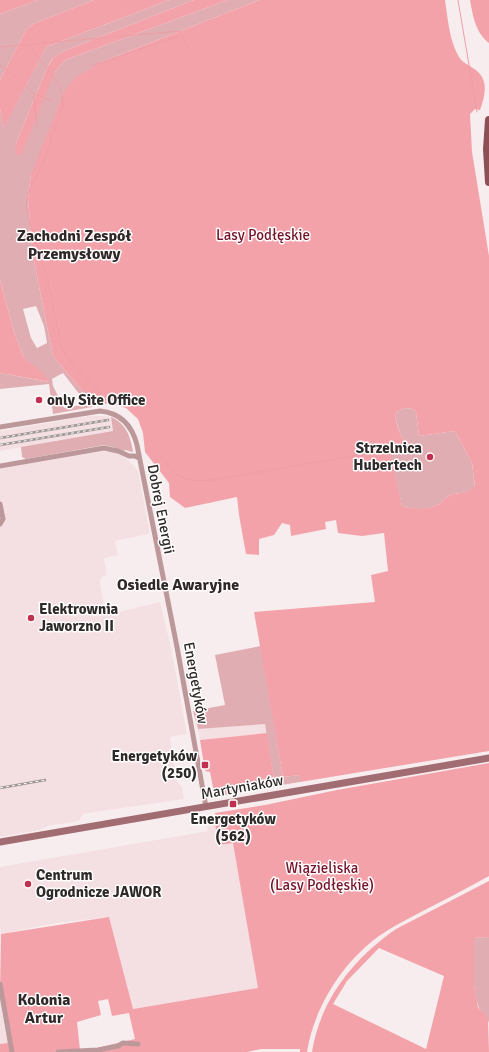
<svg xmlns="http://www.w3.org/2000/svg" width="489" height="1052" font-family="Signika,sans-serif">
<rect width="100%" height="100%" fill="#f8edee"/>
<path fill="#f4e0e2" d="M89 416H102L111 417 113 431 0 451V431Z
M102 451 111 452 119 454 128 460 138 471 149 528V534L115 541 118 555 104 558 107 575 101 577 100 583 106 615 160 602 171 648 187 734 170 737 176 780 182 787 184 799 88 813 83 814 79 821 48 826 40 830 0 837V469Z
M265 723 267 733 200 740 198 729Z
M215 824 219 845 233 842 258 988 132 1009 109 917 56 923 1 934 0 927V867L208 831 207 826Z
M0 994 8 1043 0 1044Z"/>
<path fill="#e0aeb2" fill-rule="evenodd" d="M38 0H94L33 24 26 30 0 80V14Z
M169 0H194L64 51 52 59 47 68 15 146 55 72 65 60 228 0H259L102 62 31 174 28 199 33 256 53 356 90 400 95 403 92 407 53 414 49 384 0 389V373L49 382 24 358 14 332 0 280V109L4 127 46 47ZM36 306 44 326 47 343 37 348 31 338 23 309ZM63 373 87 404 64 408 53 386 52 379Z
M406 408 413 409 416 412 419 436 455 431 472 463 475 487C466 496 458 491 449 496 445 498 442 502 439 504 427 511 414 510 402 506L389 451 407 446C403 440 392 418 397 412 399 409 403 409 406 408Z
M111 417C126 424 130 435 133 451L132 452 125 450 124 451 113 447 104 445 26 459 22 457 21 447 113 431Z
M261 646 283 777 300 775V782L275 786 265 724 198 729 193 711 225 705 215 655Z
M489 937V1023C487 1016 480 1012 478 1005 471 983 474 960 474 938Z"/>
<path fill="#f4a2aa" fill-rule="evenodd" d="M0 0H38L0 14Z
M94 0H169L46 47 4 128 0 109V80L26 30 33 24Z
M194 0H228L65 60 55 72 21 156 16 154 15 146 47 68 53 58 64 51Z
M259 0H445C448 19 449 40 459 57 463 63 467 64 473 68 489 78 486 93 480 110L475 109 470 114 472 152 489 256V751L300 782V775L283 777 254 612 375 602 371 575 388 571 384 533 362 536 338 533 336 520 325 522 326 529 291 536 290 525 282 523 274 535 259 539V555L246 554 239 515 237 497 185 508 170 497 169 483 145 452 143 433 138 419 126 408 113 404 95 403 90 400 53 356 33 256 28 199 31 174 65 90 76 77 102 62ZM406 408 413 409 416 412 419 436 455 431 472 463 475 486C466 496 458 491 449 496 445 498 442 502 439 504 427 510 414 510 402 506L390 451 407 446C403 440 392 419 397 412 399 409 403 409 406 408Z
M470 0H489V43C475 32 473 16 470 0Z
M0 280 14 332 24 358 39 369 50 382 0 373Z
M267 733 275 786 215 797 210 772 205 771 200 740Z
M489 763V876C466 889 442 901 419 913 406 920 392 927 379 936 343 962 314 1007 307 1052H300V1049H261L247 1052H0V1044L8 1043 0 994 1 934 109 917 133 1009 258 988 233 843 219 845 215 824V813L265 805 337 790ZM108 999 112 1016 129 1013 135 1039 97 1048 80 1050 77 1022 101 1015 98 1001Z
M489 881V937L474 938V985L478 1007 488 1018 489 1052H312C320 1000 354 958 396 929ZM379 948 444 976 426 1049 333 1004 347 981Z"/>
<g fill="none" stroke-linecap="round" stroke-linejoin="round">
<path stroke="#ee9da5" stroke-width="1" d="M458 0 477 112
M29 45 60 86 63 105 43 164 28 193 26 206 30 224 46 273 62 349 72 363 100 393
M0 47 180 31 188 48
M0 65 25 85 34 94 51 100
M91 66 179 36
M34 95 37 128
M161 458C182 480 181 482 212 480L383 451"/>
<path stroke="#bd989b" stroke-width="5" d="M0 427 100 411C121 413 132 425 137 445L177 647 206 807
M0 466 104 448 118 451 129 456H135L139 458
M0 504 3 519 0 524
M0 984 12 1052
M58 1052 98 1050 118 1046 123 1043 138 1044"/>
<path stroke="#a16d72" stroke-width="7" d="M0 842 489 758"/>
<path stroke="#8c4f56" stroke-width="8" d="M489 120 487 149 489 182"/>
<g stroke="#9c9495" stroke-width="2.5">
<path id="rail" d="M0 438 108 420
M0 445 109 427
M0 788 45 780"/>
</g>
<use href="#rail" stroke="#fffdfd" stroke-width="1" stroke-dasharray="3" stroke-linecap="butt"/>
</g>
<g fill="#c03050" stroke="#fffdfd" stroke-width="1.5">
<circle cx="39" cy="400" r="4"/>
<circle cx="430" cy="457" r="4"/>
<circle cx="31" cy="618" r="4"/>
<rect x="201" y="761" width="8" height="8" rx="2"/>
<rect x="229" y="800" width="8" height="8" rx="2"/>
<circle cx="28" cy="884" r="4"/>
</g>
<g text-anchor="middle" stroke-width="3" stroke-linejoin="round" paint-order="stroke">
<g font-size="15" fill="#74152b" stroke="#fffdfd">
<text x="263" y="240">Lasy Podłęskie</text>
<text x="322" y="873">Wiązieliska<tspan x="322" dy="17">(Lasy Podłęskie)</tspan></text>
</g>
<g font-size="15" font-weight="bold" fill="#2e2a2a" stroke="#fffdfd" text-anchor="start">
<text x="47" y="405">only Site Office</text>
<text x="422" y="453" text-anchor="end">Strzelnica<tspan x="422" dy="17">Hubertech</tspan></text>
<text x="39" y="614">Elektrownia<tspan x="39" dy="17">Jaworzno II</tspan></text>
<text x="197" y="761" text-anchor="end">Energetyków<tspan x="197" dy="17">(250)</tspan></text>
<text x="233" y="824" text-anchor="middle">Energetyków<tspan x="233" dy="17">(562)</tspan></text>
<text x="36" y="880">Centrum<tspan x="36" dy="17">Ogrodnicze JAWOR</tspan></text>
</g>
<g font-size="15" fill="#2e2a2a" stroke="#fffdfd">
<text transform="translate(161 509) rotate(79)" y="5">Dobrej Energii</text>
<text transform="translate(196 683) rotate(80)" y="5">Energetyków</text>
<text transform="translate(242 787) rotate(-10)" y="5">Martyniaków</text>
</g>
<g font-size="16" font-weight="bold" fill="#302828" stroke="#fffdfd">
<text x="74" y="241">Zachodni Zespół<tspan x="74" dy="18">Przemysłowy</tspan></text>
<text x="178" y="590">Osiedle Awaryjne</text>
<text x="44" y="1005">Kolonia<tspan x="44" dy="18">Artur</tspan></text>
</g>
</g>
</svg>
